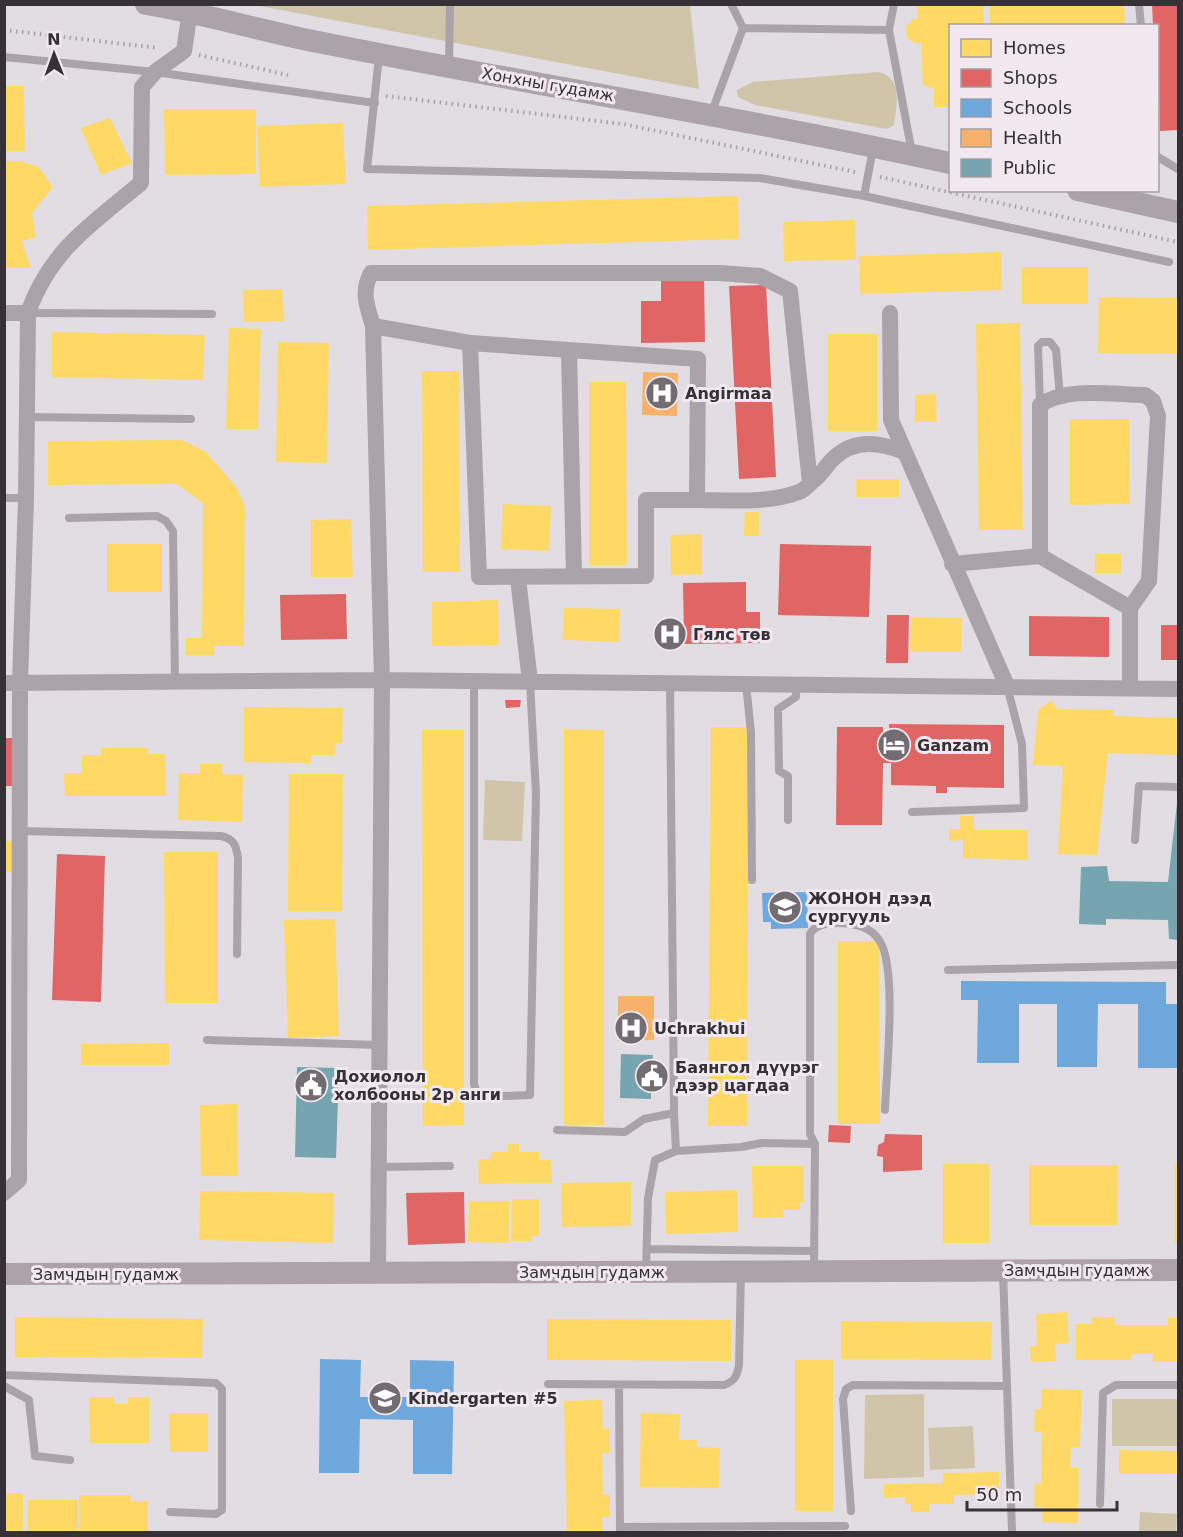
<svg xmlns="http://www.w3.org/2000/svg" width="1183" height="1537" font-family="'DejaVu Sans',sans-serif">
<rect width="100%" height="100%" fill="#e2dde2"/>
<path fill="#d0c5a9" d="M254 5H690L699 89Z
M878 72C903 77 897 105 894 125L887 129 755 105 738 97 737 90 753 82Z
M485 780 525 782 522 841 483 840Z
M924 1394V1477L864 1479 865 1395Z
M1112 1399H1178V1446H1112Z
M973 1426 975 1468 930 1470 928 1428Z
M1140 1512 1177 1514 1176 1532H1139Z"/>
<path fill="#ffd966" d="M917 4H983L984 26H950V107H934V89L923 85 921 43H915L907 38 906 27 913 19H918Z
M990 4H1124L1125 26H990Z
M4 86H24L25 151H4Z
M164 109H256V174L165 175Z
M110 118 132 163 101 175 81 128Z
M343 123 346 184 260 187 257 126Z
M4 161H20L39 167 53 187 32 213 36 237 22 241 31 268H4Z
M738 196 739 239 368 250 367 206Z
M855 220 856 260 784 261 783 222Z
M1001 252 1002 290 860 294 859 256Z
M1022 267H1088V304H1022Z
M282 289 284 321 244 322 243 290Z
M1099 297 1178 298V354L1098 353Z
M1020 323 1023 530H979L976 324Z
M229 328 261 329 258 429H226Z
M52 332 205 335 203 380 52 377Z
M828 334H877V431H828Z
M278 342 329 343 327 463 276 462Z
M422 371H459L460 572H423Z
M589 382H626L627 565H589Z
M936 394 937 422H915V395Z
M1070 419H1129L1130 504 1070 505Z
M182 440 206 452 236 487 245 506 244 646H214V655H186V638H202L203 503 177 484 48 485V441Z
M856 479H899V497H856Z
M503 504 551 506 549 551 501 549Z
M745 512H759V536H744Z
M351 519 353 577H311V520Z
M702 534V574L671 575 670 535Z
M107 544H162V592H107Z
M1095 554H1121V573H1095Z
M498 600 499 645 432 646V602Z
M564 608 620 609 619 642 563 640Z
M911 617 962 618 961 652H910Z
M1051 701 1058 709 1114 710 1113 716 1178 718V755L1108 753 1097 855 1058 854 1063 766 1033 765 1038 710Z
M244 707 343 708 342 743H336L335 755H311V763L244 762Z
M711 727H749L747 1126H708Z
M564 729 604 730V1125H564Z
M422 730H464V1125L423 1126Z
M101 748H148V754H165L166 796H65L64 773H82V755H101Z
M200 764H222V774L243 775 242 822 178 820 179 773H200Z
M289 774H343L342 911H288Z
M960 816H974V830H1028V860L963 858V840L949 841V829H960Z
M4 841H15V872H4Z
M164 852H218V1003H165Z
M335 919 339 1036 288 1038 284 920Z
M838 941H879L880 1124H838Z
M169 1043V1065H81V1044Z
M237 1104 238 1176H201L200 1105Z
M508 1144H519V1152H539V1160H551L552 1183 479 1184 478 1159H491V1152H508Z
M943 1164H989V1243H943Z
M1175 1164H1178V1243H1175Z
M1029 1165H1118L1117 1225H1029Z
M752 1166H804V1202L800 1203V1210H783L784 1217 753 1218Z
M631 1182V1226L562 1227 561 1183Z
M737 1190 738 1232 666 1234 665 1192Z
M200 1191 334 1193 333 1243 199 1240Z
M512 1199H539V1236H532V1241H511Z
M469 1201H509V1243L468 1242Z
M1067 1312 1069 1343 1055 1344 1056 1361 1031 1362 1030 1346H1037L1036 1314Z
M15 1317 203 1319 202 1358 15 1357Z
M1092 1317H1115V1325H1168V1318H1178V1362H1153V1354H1132L1131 1360H1076V1324H1092Z
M547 1319 731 1320V1361L547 1360Z
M841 1321 992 1322 991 1360 841 1359Z
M795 1360H833V1511H795Z
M1042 1389 1082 1390 1080 1447H1071L1070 1468H1079L1078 1523 1042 1522 1043 1507H1034L1035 1483 1041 1484 1042 1432H1034L1035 1409H1041Z
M89 1397H114V1404H128V1397H149V1443H90Z
M602 1400 603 1429H610V1453H602L603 1495H610V1517H602L603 1531 567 1532 564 1401Z
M169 1413H208V1452H170Z
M641 1413 680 1414 679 1440H697V1447L720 1448 719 1488 640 1487Z
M1119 1450 1178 1451V1474H1119Z
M999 1472V1494L954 1495V1504H929V1512H911V1504H905V1497L884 1498V1484L943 1483V1473Z
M4 1493H23V1532H4Z
M79 1495H131V1501H148V1532H79Z
M28 1500H78V1532H27Z"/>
<path fill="#e06666" d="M1152 4H1178V130L1160 131 1158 26H1153Z
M661 274H704L705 342 641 343V301H661Z
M766 285 776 477 739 479 729 286Z
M780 544 871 546 869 617 778 615Z
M746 582V612H760V643L684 644 683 583Z
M346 594 347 639 281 640 280 595Z
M887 615H909L908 663H886Z
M1029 616 1109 617V657L1029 656Z
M1161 625H1178V660H1161Z
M505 700H521L520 707 506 708Z
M889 724 1004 725V788L947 787V793H936V786L891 785V763H883L882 825H836L837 727H883V749L889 748Z
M4 738H16L17 786H4Z
M57 854 105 856 101 1002 52 1000Z
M829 1125 851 1126 850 1143 828 1142Z
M885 1134 922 1135V1170L883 1172V1157L877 1156 878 1145 884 1142Z
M464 1192 465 1243 408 1245 406 1193Z"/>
<path fill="#6fa8dc" d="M807 892 808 928 771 929V922H763L762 893Z
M961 981 1166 982V1004H1178V1068H1138V1004H1098L1097 1067H1057V1004H1019V1063H977L978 1000H961Z
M320 1359 361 1360 360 1397H410V1360L454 1361 452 1474H413V1420L360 1419 359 1473H319Z"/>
<path fill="#f6b26b" d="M643 372 678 373 677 416 642 415Z
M618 996H654V1040L618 1041Z"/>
<path fill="#76a5af" d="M1177 803 1178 940 1169 939 1168 920 1106 919V925L1079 924 1081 867 1107 866 1109 881 1168 882Z
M621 1054 653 1055 652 1072H657V1081L651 1082V1099L620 1098Z
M297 1067 339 1068 336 1158 295 1157Z"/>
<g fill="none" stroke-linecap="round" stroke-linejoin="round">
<path stroke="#a6a0a5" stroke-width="4" stroke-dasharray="1.5 4.5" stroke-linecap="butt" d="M4 30 159 48
M199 55 288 75
M386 96 623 124 855 172
M880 177 1178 242"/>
<path stroke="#aba3aa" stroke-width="8" d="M731 4 743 28
M1139 4 1141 26
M889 30 912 153
M379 56 367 169 760 178 864 196 1169 262
M4 57 155 72 375 103
M449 65 450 4
M711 114 743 28 889 30 894 4
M1158 157 1178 169
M864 196 873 149
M28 313 212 314
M1040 405 1038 346 1042 342H1050L1056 350 1060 397
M26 417 191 419
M4 498H26
M69 518 157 516 166 521 173 531 175 682
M474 681V1084L477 1094 483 1097 530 1095 536 794 530 682
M670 683 674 1113
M746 683 751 733 752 880
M912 812 1024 808 1022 744 1007 686
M788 820V776L779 771 778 709 796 697V683
M20 831 221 836C234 839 236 845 238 858L237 954
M1135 840 1139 786 1178 787
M948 970 1178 965
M207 1040 380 1045
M557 1130 625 1132 644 1119 674 1113 676 1151 741 1147 762 1143 815 1144 814 1270
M815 1144 810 1134V934C815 924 828 923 838 923 854 923 870 926 879 940 898 966 886 1075 885 1110
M379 1167 450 1166
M647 1249 814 1251
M646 1271 648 1198 655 1160 676 1151
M1003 1271 1012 1532
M4 1375 216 1383 222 1389V1510L216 1514 170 1512
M548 1384 724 1385C735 1381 737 1376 739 1365L741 1272
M619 1385 620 1532
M4 1386 29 1400 35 1456 70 1460
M1100 1504 1103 1393 1116 1385H1178
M851 1511 843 1399 846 1389 853 1385 1007 1386
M620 1527 845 1526"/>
<path stroke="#aba3aa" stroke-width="16" d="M4 313H28
M890 313 891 420 1007 686
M373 326C367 306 361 292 371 273H720L760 276 790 291 810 483
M569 350 574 576
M697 500C730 500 767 504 799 492 805 490 808 485 813 481 822 474 827 464 835 457 856 438 881 443 905 452
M952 564 1040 556
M518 578 530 682
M4 683 382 680 1178 689
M1130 688V608L1149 581 1158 416 1153 401 1145 395C1114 395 1068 386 1040 405V556L1130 608
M4 1193 19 1180 20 683 26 498 28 313C50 250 92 224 141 183L142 87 155 72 184 51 190 11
M378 1273 382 680 373 326 470 343 698 359 697 500H646V576L479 577 470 343"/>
<path stroke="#aba2aa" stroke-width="22" d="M146 4C208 14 267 33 328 44 535 85 744 118 950 163
M1078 190 1178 212
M4 1274 1178 1270"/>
</g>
<defs>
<g id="hospital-disc" transform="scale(1.725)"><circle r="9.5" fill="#726d71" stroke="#f2e8f0"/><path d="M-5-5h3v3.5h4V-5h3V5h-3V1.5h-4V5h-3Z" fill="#fff"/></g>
<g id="hotel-disc" transform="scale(1.725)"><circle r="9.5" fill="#726d71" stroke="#f2e8f0"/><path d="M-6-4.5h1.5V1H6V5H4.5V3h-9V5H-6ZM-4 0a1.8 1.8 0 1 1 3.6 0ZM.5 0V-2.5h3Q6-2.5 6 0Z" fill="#fff"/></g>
<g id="university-disc" transform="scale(1.725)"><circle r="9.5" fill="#726d71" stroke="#f2e8f0"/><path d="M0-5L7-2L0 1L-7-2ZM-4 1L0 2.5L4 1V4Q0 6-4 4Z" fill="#fff"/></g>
<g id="civic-disc" transform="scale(1.725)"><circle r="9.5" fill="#726d71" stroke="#f2e8f0"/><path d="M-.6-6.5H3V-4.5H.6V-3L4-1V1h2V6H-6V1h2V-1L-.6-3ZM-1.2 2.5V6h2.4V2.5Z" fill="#fff"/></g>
<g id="school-disc" transform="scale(1.725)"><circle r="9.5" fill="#726d71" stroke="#f2e8f0"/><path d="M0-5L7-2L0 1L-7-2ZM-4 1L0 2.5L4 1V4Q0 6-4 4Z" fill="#fff"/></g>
</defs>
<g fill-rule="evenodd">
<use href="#hospital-disc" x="662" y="393"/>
<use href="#hospital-disc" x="670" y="634"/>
<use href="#hotel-disc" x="894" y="745"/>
<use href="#university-disc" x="785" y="907"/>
<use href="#hospital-disc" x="631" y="1028"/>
<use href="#civic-disc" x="652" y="1076"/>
<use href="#civic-disc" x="311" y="1085"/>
<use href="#school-disc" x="385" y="1398"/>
</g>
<g text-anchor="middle" stroke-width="6" stroke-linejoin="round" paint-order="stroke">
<g font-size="16" fill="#353134" stroke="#f2e8f0">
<text transform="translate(548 84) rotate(10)" y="6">Хонхны гудамж</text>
<text x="1077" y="1276">Замчдын гудамж</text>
<text x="592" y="1278">Замчдын гудамж</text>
<text x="106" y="1280">Замчдын гудамж</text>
</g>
<g font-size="16" font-weight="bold" fill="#353134" stroke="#f2e8f0" text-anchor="start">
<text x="685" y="399">Angirmaa</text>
<text x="693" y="640">Гялс төв</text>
<text x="917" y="751">Ganzam</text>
<text x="808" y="904">ЖОНОН дээд<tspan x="808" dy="18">сургууль</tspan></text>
<text x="654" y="1034">Uchrakhui</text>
<text x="675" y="1073">Баянгол дүүрэг<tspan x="675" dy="18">дээр цагдаа</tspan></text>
<text x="334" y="1082">Дохиолол<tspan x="334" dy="18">холбооны 2р анги</tspan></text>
<text x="408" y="1404">Kindergarten #5</text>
</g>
</g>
<rect width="1183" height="1537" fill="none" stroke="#353134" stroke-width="12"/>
<rect x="949" y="24" width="210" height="168" fill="#f2e8f0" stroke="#a69fa5" stroke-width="1.5"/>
<rect x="961" y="39" width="30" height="18" fill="#ffd966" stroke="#a69fa5" stroke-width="1.5"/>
<text x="1003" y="54" font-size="18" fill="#353134">Homes</text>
<rect x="961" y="69" width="30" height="18" fill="#e06666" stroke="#a69fa5" stroke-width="1.5"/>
<text x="1003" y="84" font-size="18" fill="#353134">Shops</text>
<rect x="961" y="99" width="30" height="18" fill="#6fa8dc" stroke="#a69fa5" stroke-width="1.5"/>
<text x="1003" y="114" font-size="18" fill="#353134">Schools</text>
<rect x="961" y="129" width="30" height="18" fill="#f6b26b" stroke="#a69fa5" stroke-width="1.5"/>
<text x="1003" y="144" font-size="18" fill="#353134">Health</text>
<rect x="961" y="159" width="30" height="18" fill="#76a5af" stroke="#a69fa5" stroke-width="1.5"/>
<text x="1003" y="174" font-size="18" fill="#353134">Public</text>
<g transform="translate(54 54) rotate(359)" stroke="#f2e8f0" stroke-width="4.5" paint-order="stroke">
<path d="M0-4.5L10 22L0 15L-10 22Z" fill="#353134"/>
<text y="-9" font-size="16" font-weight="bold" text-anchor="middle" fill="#353134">N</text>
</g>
<path d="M967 1501v9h150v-9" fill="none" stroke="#353134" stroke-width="3"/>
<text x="976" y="1501" font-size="18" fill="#353134" stroke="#f2e8f0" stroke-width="4.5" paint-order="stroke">50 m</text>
</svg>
